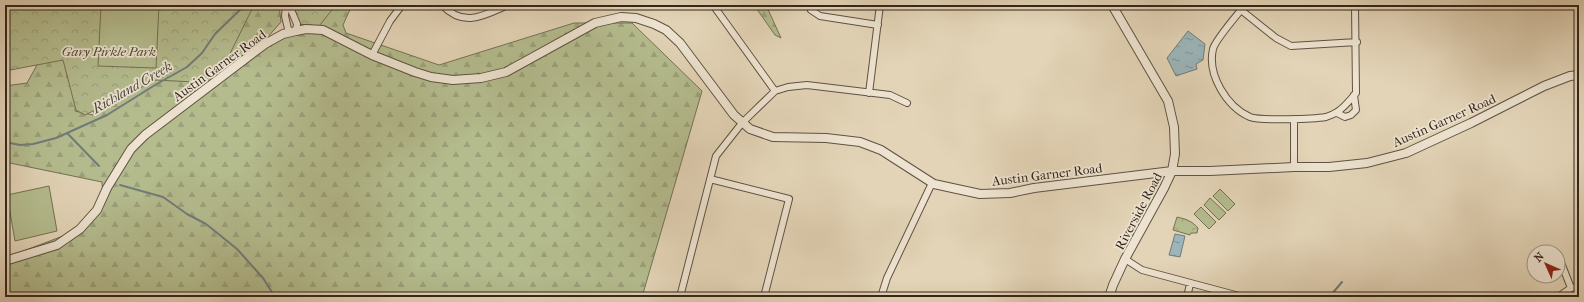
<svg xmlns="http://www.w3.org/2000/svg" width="1584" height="302" font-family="'IM FELL French Canon',serif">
<defs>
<pattern id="forest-firs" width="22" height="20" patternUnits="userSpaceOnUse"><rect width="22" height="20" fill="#b4bc8e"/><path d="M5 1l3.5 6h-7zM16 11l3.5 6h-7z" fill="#9ba17a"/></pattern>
<pattern id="park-crowns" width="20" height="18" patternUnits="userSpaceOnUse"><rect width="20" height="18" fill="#b4bc8e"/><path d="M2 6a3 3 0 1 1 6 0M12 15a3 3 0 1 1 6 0" fill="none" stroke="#9ba17a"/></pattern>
<pattern id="water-ripples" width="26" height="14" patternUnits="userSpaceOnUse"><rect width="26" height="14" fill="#9bb5ba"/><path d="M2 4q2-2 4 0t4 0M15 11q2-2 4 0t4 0" fill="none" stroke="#7f9396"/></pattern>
</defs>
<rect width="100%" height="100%" fill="#e3d4b7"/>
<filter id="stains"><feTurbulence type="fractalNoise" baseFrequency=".005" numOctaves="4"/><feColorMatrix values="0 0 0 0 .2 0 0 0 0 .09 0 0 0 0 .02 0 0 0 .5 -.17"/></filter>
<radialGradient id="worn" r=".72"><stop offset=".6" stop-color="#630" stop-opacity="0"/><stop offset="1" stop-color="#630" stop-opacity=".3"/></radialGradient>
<path fill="url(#forest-firs)" stroke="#747154" d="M233 5H279L281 22 266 39 319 26 314 5H352L343 25 346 33 439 65 574 23H632L702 91 642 297H5V258L84 228 103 197 102 182 5 162V86L27 83 47 47 66 53 67 78 77 85 75 111 93 115 96 105Z
M754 5H766L781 38 775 35Z"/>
<path fill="url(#park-crowns)" stroke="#747154" d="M5 5H254L216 82H194L156 80 85 115 76 110 63 60 5 71Z
M289 5H336L319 26 297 24Z
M1177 217C1186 219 1192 221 1198 228L1197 233H1191L1190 235 1173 230Z"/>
<path fill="#b4bc8e" stroke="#747154" d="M101 5H159L156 68 98 66Z
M49 186 57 231 15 241 7 195Z
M1220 189 1235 204 1228 211 1213 196Z
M1210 198 1226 213 1219 220 1204 205Z
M1201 207 1216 222 1209 229 1194 214Z"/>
<path fill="url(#water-ripples)" stroke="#717c7a" d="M1188 31 1205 44 1203 60 1196 64 1197 69 1176 76 1167 58Z
M1175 234 1185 236 1180 257 1169 255Z"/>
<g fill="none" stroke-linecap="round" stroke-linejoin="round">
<path stroke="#717c7a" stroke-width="2" d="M67 133 99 166
M5 142 20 145 33 144 56 138 107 115 155 85 187 67 202 53 215 34 245 5
M120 185 163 197 187 214 206 224 237 249 263 278 275 297
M1331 295 1342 282"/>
<g stroke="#5f5242" stroke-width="8">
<path id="minor" d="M286 5 285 16 289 33
M289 5 297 24 296 31
M442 5C464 28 483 16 508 5
M713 5 775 91
M1245 5C1238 14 1215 40 1213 49 1207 75 1227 107 1250 117 1260 121 1314 119 1326 117 1329 116 1334 114 1337 112 1344 108 1351 99 1356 93L1355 5
M811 10 820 16 878 25
M1241 10 1276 38 1291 46 1357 42
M372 55 390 21 402 5
M869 93 880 5
M1337 113 1345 117 1351 115 1356 110 1354 95
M1294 167V119
M710 179 789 199 764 297
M1558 255 1571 288
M1125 259 1142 270 1243 297
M680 297 716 156 742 123 775 91 788 87 807 85 890 95 907 103
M881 297 887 278 932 183
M1187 297 1190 284
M1558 297 1571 288 1579 287"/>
</g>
<g stroke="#5f5242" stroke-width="10">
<path id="tertiary" d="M5 261 57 245 80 229 97 210 107 188 131 149 145 135 265 44 283 34 296 31 306 29 323 30 372 55 415 72 431 77 453 80 481 78 506 72 595 23 621 17 636 18 654 24 666 30 680 43 734 115 750 129 773 137 826 138 860 142 881 150 934 184 980 194 1010 193 1034 188 1172 171H1210L1294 167H1329L1367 163 1406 153 1471 123 1544 86 1570 76 1579 75
M1109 297 1113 285 1125 259 1164 188 1172 171 1175 154 1174 127 1168 101 1112 5"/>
</g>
<use href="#minor" stroke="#ede3d0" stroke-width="6"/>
<use href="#tertiary" stroke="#ede3d0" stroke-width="8"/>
</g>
<g text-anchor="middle" stroke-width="3.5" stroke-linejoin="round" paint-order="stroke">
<g font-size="13" font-style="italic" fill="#534c38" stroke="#ede3d0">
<text x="109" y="56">Gary Pirkle Park</text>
</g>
<g font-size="13" fill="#33261b" stroke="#ede3d0">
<text transform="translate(219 65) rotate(-36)" y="5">Austin Garner Road</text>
<text transform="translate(1444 120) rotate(-24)" y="5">Austin Garner Road</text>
<text transform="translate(1047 174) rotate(-7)" y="5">Austin Garner Road</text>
<text transform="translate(1138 211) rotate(-62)" y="5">Riverside Road</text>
</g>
<g font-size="14" font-style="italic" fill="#4d4a43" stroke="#ede3d0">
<text transform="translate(132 87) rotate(-30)" y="5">Richland Creek</text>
</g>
</g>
<rect width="1584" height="302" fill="none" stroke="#e3d4b7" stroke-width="20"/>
<rect x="6" y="6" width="1572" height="290" fill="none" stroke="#33261b" stroke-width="2"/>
<rect x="10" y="10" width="1564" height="282" fill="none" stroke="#33261b"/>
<g transform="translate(1546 264) rotate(315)"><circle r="19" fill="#ede3d0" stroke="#a39788"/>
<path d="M0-3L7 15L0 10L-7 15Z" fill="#8f2418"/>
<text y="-6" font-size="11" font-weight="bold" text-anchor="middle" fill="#33261b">N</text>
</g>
<rect width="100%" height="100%" filter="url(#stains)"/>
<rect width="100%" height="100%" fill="url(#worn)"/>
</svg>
